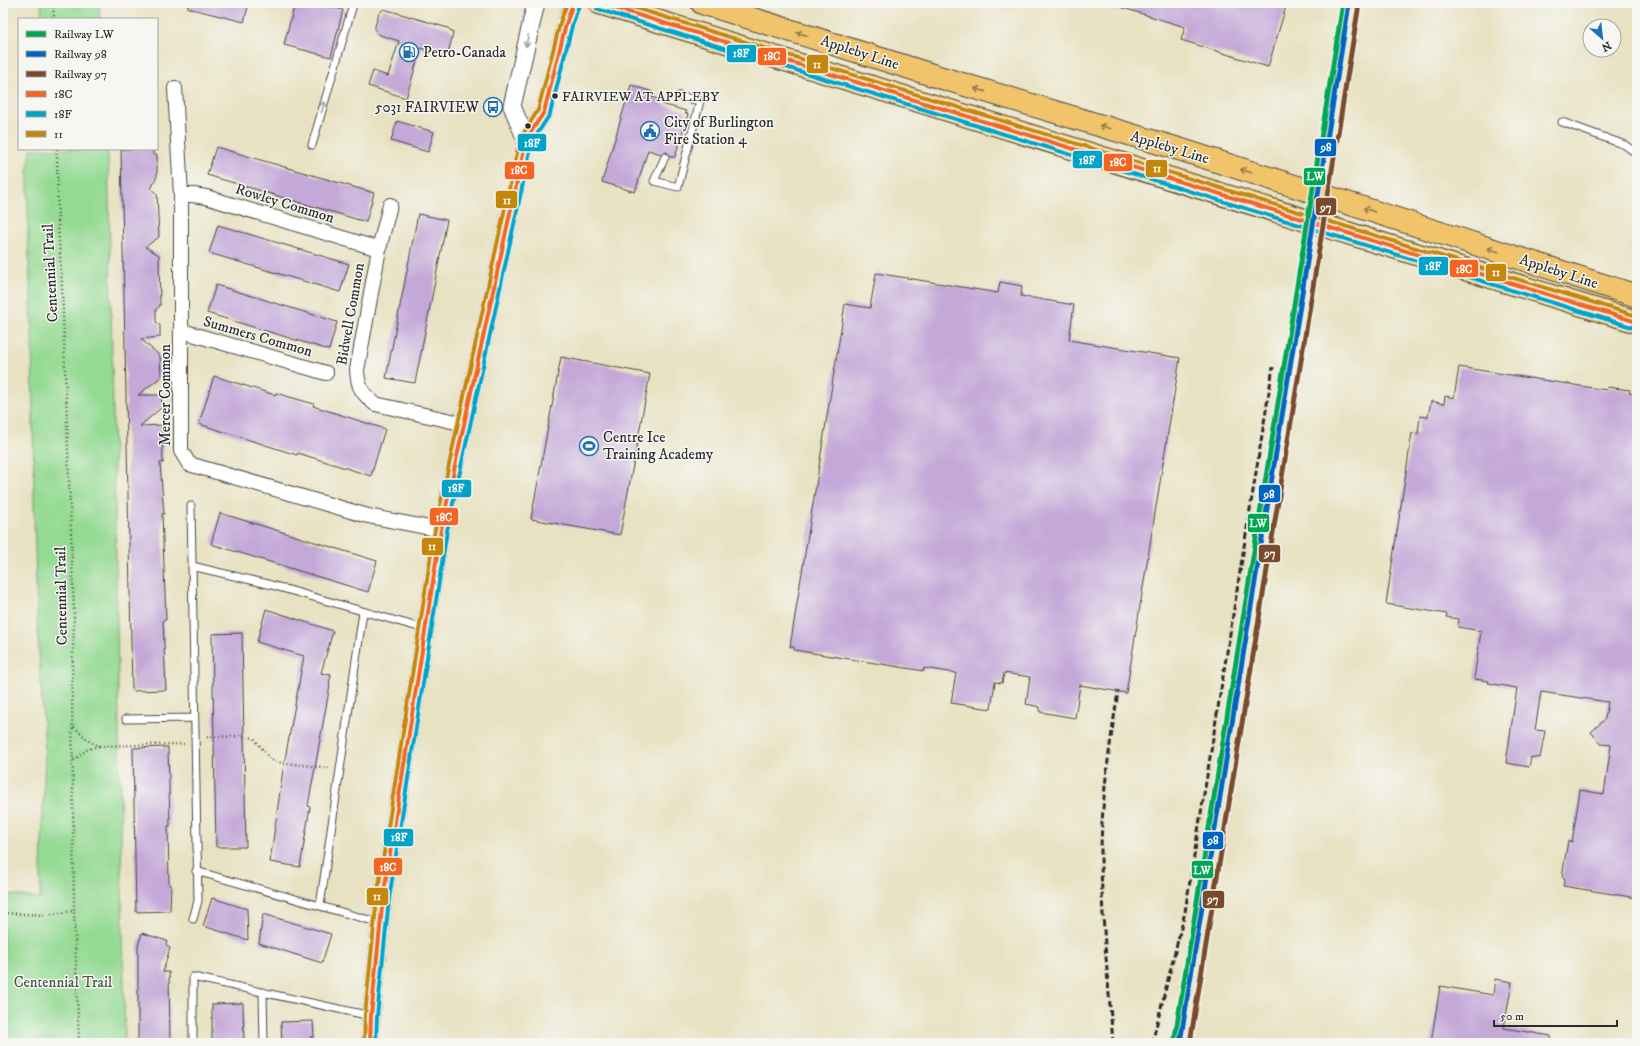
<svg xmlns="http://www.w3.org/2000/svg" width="1640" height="1046" font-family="'IM FELL DW Pica',serif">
<rect width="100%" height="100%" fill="#f6f6f2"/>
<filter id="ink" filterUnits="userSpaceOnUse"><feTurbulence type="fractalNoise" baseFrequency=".025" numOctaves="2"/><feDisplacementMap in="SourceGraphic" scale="8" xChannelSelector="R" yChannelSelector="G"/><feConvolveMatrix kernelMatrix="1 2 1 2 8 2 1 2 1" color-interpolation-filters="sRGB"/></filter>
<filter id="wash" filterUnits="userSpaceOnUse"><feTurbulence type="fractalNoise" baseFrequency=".012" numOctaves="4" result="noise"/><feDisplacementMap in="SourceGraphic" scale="16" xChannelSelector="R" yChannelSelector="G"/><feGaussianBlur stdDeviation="0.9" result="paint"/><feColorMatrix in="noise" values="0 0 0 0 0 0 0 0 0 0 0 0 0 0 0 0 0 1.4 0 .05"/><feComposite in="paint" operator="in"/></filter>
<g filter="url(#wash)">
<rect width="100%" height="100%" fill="#e8e2c2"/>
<path fill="#94da93" stroke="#60825f" d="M41 3H99L100 19H42Z
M31 149H108L125 1043H3V893L40 899 45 752 37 620 34 511 32 325 28 239V169Z"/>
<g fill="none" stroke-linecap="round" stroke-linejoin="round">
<path stroke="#43aec2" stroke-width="5" d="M3 1004 6 1043"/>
</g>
<g id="blocks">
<path fill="#c4a8d8" d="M188 3H249L244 22 188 8Z
M295 3H313L343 10 331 57 284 45Z
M1118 3H1287L1268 67 1181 40 1185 27 1117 6Z
M384 9 448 28 453 33 449 50 445 53 439 54 421 48 406 98 368 86 373 71 388 76 399 41 380 35 375 30V26L379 13Z
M631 85 653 92 652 97 664 101 662 104 686 111 685 113 688 114 675 157H670L667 152 661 154 648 150 635 192 602 182Z
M397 121 434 132 428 152 391 141Z
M216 147 374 193 366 222 207 175Z
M121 149H153V155H157V176L151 189 157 194 159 237 145 247 159 255 160 306 156 309V322L160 325V337L141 339 160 356 161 377 138 395H161L162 407 140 426 162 425 163 463H160L164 514H162L166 620H163L166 690 132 691Z
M418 214 447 220 415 383 386 378Z
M218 225 349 264 340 292 209 253Z
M876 273 998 293 1000 282 1022 286 1021 296 1074 305 1069 340 1180 358 1126 693 1080 685 1075 718 1040 712V707L1026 704 1030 677 1004 673 1002 683 995 682 991 709 951 703 956 673 924 668V671L912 669 794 650V647H790L845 304 870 308Z
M216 285 337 322 329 350 207 313Z
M561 357 650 374 620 535 531 519Z
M1459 367 1606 390 1607 387 1630 390 1629 393 1637 394V898L1563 886 1565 878 1562 877 1568 841 1572 842 1580 790 1604 794 1611 745 1601 744 1591 732 1605 719 1608 702 1541 692 1535 730 1545 731 1540 758 1531 757 1529 767 1506 763 1517 688 1488 683 1489 681 1474 679 1481 631 1458 627 1459 619 1446 617 1447 614 1386 604 1412 433 1418 434 1420 416 1428 417 1431 401 1444 404 1445 396 1454 398Z
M214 376 275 395 276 393 314 404 313 406 385 429 371 476 298 453 297 455 199 424Z
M220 513 377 561 368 592 211 544Z
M266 609 333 631 321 673 331 675 329 685H330L308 806 310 807 300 867 270 862 283 770 304 656 257 642Z
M242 633 246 847H216L212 634Z
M168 747 170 826H168L169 885H171L170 911 136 912 133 748Z
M212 898 247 909 248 940 203 926Z
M263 914 331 934 322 963 259 943Z
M142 933 167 941 166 945 170 948 163 972H169L170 1043H138V946Z
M1495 979 1512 982 1504 1028 1551 1036V1043H1431L1440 986 1493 995Z
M243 1003 244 1043H212V1004Z
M313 1021 314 1037H310V1043H282L281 1022Z"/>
</g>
</g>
<g filter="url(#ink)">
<use href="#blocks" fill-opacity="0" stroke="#474642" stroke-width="1"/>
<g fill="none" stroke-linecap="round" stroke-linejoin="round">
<g stroke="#474642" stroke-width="9">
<path id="service" d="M1562 122 1625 145 1637 154
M312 145 352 8V3
M665 157 654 181 678 187 700 101 679 96
M191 506 198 901 193 919
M192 566 268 584 425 629
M126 719 194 718
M196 871 380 923
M320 906 363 612
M263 992 264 1043
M193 1043V977L371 1016"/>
</g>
<g stroke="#474642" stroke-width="16">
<path id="minor" d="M175 88 181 195V451L189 464 368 516 441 530
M181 195H193L206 197 379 249
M390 205 379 249 357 370C358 388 362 393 375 404L465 424
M182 331 326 373"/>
</g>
<g stroke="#474642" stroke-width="19">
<path id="tertiary" d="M526 140 512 106 536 3
M370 1043 371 1016 383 898 441 530 526 140 544 112 566 24 573 3"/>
</g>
<g stroke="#474642" stroke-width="24">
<path id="primary" d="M599 3 1637 322
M702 3 942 78 1182 150 1637 296"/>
</g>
<path stroke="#474642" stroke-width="2.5" stroke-dasharray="1 3" stroke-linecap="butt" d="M53 3 54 19
M57 149 58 227 62 286 74 615 72 685 74 911 79 1043
M74 727 89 741 99 746 184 744
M207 737 241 736 254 738 268 757 275 762 330 768
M74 760 88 749 99 746
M3 913 45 915 74 911"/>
<use href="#service" stroke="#fff" stroke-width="7"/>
<use href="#minor" stroke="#fff" stroke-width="14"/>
<use href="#tertiary" stroke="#fff" stroke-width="17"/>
<use href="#primary" stroke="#f1c36a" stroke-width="22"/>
<path stroke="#2b2b2b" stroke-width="3" stroke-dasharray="6 3" stroke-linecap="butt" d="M1113 1043C1108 978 1101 914 1101 849 1102 796 1110 743 1118 692
M1152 1043 1185 912 1273 367"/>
<g stroke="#f6f6f2" stroke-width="7">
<path id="bus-1" d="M599 3 1637 322
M370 1043 371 1016 383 898 441 530 526 140 544 112 566 24 573 3"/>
</g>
<g stroke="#f6f6f2" stroke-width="7">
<path id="bus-2" d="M597 9 1635 328
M376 1043 377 1016 389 899 447 531 532 142 550 114 572 26 579 5"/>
</g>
<g stroke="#f6f6f2" stroke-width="7">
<path id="bus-3" d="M619 3 1637 316
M364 1043 365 1015 377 897 435 529 520 139 538 110 560 23 567 3"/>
</g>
<use href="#bus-1" stroke="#f26522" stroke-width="4"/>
<use href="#bus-2" stroke="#02a3c6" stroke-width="4"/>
<use href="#bus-3" stroke="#c4870b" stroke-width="4"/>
<g stroke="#f6f6f2" stroke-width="8">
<path id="rail-1" d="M1174 1043 1343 3"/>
</g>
<g stroke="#f6f6f2" stroke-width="8">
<path id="rail-2" d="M1180 1043 1349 4"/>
</g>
<g stroke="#f6f6f2" stroke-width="8">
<path id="rail-3" d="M1190 1043 1359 4"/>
</g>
<use href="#rail-1" stroke="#00a651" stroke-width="5"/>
<use href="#rail-2" stroke="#0065bd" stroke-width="5"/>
<use href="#rail-3" stroke="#7a4b2a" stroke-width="5"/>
</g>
<defs><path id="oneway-shaft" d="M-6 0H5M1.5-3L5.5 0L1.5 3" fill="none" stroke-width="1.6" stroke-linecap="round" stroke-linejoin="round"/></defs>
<g stroke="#8e774a">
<use href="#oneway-shaft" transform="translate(802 34) rotate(-163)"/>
<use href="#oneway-shaft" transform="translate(980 90) rotate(-163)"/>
<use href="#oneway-shaft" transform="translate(1105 127) rotate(-163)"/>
<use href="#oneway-shaft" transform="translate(1246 171) rotate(-162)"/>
<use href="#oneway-shaft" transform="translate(1369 210) rotate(-162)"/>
<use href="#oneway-shaft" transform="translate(1493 250) rotate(-162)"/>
</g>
<g stroke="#a0a0a0">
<use href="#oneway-shaft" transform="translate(527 41) rotate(103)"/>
<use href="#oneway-shaft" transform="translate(323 107) rotate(-74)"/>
</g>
</g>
<defs>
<g id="fuel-ring" transform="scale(1)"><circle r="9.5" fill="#f6f6f2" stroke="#1f6fb2" stroke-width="1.5"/><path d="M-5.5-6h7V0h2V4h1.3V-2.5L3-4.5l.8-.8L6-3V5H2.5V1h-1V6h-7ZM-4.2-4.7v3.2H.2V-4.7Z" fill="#1f6fb2"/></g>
<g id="bus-ring" transform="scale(1)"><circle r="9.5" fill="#f6f6f2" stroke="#1f6fb2" stroke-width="1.5"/><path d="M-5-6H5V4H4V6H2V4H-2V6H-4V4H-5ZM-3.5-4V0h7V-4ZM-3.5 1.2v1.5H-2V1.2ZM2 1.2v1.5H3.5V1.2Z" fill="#1f6fb2"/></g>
<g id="civic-ring" transform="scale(1)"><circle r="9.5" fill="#f6f6f2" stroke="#1f6fb2" stroke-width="1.5"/><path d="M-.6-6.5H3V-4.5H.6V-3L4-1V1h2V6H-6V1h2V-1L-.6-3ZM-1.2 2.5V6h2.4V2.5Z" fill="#1f6fb2"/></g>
<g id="stadium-ring" transform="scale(1)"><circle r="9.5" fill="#f6f6f2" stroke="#1f6fb2" stroke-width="1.5"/><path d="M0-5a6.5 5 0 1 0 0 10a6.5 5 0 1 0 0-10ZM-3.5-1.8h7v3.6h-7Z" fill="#1f6fb2"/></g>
</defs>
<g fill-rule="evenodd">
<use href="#fuel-ring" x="409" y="52"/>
<use href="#bus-ring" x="493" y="107"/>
<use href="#civic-ring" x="650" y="131"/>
<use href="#stadium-ring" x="589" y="446"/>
</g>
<g fill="#2b2b2b" stroke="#f6f6f2" stroke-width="1.5">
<circle cx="555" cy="96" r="3.5"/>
<circle cx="528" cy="126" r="3.5"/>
</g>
<g text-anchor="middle" stroke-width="3" stroke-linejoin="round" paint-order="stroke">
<g font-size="14" fill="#2b2b2b" stroke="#f6f6f2" text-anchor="start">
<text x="562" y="101">FAIRVIEW AT APPLEBY</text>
</g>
<g font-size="15" fill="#2b2b2b" stroke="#f6f6f2" text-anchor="start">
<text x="423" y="57">Petro-Canada</text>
<text x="479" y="112" text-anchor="end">5031 FAIRVIEW</text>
<text x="664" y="127">City of Burlington<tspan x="664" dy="17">Fire Station 4</tspan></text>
<text x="603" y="442">Centre Ice<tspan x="603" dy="17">Training Academy</tspan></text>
</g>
<g font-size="15" fill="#2b2b2b" stroke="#f6f6f2">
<text transform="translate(860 52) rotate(18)" y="5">Appleby Line</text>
<text transform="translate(1170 147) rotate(17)" y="5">Appleby Line</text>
<text transform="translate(285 203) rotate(17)" y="5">Rowley Common</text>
<text transform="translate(1559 271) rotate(18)" y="5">Appleby Line</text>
<text transform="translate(50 273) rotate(-93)" y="5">Centennial Trail</text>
<text transform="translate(350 314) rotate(-80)" y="5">Bidwell Common</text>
<text transform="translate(258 336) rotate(16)" y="5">Summers Common</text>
<text transform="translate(165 395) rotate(-90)" y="5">Mercer Common</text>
<text transform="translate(61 596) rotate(-91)" y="5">Centennial Trail</text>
</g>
<g font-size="15" fill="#455745" stroke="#f6f6f2">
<text x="63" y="987">Centennial Trail</text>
</g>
</g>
<g stroke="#f6f6f2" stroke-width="1.5">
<rect x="726" y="44" width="31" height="19" rx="4" fill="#02a3c6"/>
<rect x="757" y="47" width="30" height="19" rx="4" fill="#f26522"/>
<rect x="806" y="54" width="23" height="20" rx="4" fill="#c4870b"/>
<rect x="517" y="133" width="30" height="19" rx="4" fill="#02a3c6"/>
<rect x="1314" y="138" width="23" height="19" rx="4" fill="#0065bd"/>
<rect x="1072" y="150" width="31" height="19" rx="4" fill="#02a3c6"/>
<rect x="1103" y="153" width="30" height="19" rx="4" fill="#f26522"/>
<rect x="1145" y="159" width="23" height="19" rx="4" fill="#c4870b"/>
<rect x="504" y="161" width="31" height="19" rx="4" fill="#f26522"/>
<rect x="1303" y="167" width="23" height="19" rx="4" fill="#00a651"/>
<rect x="495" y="190" width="23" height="19" rx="4" fill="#c4870b"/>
<rect x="1315" y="197" width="22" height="19" rx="4" fill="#7a4b2a"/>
<rect x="1418" y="256" width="31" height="20" rx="4" fill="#02a3c6"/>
<rect x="1449" y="259" width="30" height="19" rx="4" fill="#f26522"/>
<rect x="1485" y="263" width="22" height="19" rx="4" fill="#c4870b"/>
<rect x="441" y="479" width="31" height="19" rx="4" fill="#02a3c6"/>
<rect x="1258" y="484" width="23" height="19" rx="4" fill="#0065bd"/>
<rect x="429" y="507" width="30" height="19" rx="4" fill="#f26522"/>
<rect x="1247" y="513" width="23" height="20" rx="4" fill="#00a651"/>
<rect x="421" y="537" width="23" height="19" rx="4" fill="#c4870b"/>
<rect x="1258" y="544" width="23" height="19" rx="4" fill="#7a4b2a"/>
<rect x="383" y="828" width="31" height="19" rx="4" fill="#02a3c6"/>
<rect x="1202" y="831" width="22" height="19" rx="4" fill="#0065bd"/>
<rect x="373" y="857" width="30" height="19" rx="4" fill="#f26522"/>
<rect x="1191" y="860" width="23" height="19" rx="4" fill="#00a651"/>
<rect x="366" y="887" width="23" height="19" rx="4" fill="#c4870b"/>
<rect x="1202" y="890" width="23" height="19" rx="4" fill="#7a4b2a"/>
</g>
<g font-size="11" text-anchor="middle" font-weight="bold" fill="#fff">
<text x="741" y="57">18F</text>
<text x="772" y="60">18C</text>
<text x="817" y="68">11</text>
<text x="532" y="147">18F</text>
<text x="1326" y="151">98</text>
<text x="1087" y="164">18F</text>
<text x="1118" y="166">18C</text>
<text x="1157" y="172">11</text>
<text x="519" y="174">18C</text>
<text x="1315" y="180">LW</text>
<text x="507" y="204">11</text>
<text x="1326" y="211">97</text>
<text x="1433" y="270">18F</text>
<text x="1464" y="273">18C</text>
<text x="1496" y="276">11</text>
<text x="456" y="492">18F</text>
<text x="1269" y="498">98</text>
<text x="444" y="521">18C</text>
<text x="1258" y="527">LW</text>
<text x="432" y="550">11</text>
<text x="1270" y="557">97</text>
<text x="399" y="841">18F</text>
<text x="1213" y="844">98</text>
<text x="388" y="871">18C</text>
<text x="1202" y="874">LW</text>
<text x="377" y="900">11</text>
<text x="1213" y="903">97</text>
</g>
<rect width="1640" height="1046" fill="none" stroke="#f6f6f2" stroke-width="16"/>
<rect x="18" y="18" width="140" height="132" fill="#f6f6f2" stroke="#a5a5a2"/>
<rect x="26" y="31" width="20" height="6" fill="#00a651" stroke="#a5a5a2"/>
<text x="54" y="38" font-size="12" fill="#2b2b2b">Railway LW</text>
<rect x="26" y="51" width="20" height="6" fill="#0065bd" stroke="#a5a5a2"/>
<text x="54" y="58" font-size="12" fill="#2b2b2b">Railway 98</text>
<rect x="26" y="71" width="20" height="6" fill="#7a4b2a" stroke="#a5a5a2"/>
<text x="54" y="78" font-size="12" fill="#2b2b2b">Railway 97</text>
<rect x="26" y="91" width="20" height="6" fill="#f26522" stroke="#a5a5a2"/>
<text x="54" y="98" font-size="12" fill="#2b2b2b">18C</text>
<rect x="26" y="111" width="20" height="6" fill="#02a3c6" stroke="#a5a5a2"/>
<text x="54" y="118" font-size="12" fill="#2b2b2b">18F</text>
<rect x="26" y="131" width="20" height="6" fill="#c4870b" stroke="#a5a5a2"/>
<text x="54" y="138" font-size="12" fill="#2b2b2b">11</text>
<g transform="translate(1602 38) rotate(152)"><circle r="19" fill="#f6f6f2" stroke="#a5a5a2"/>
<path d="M0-3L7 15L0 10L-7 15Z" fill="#1f6fb2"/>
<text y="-6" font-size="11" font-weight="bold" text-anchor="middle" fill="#2b2b2b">N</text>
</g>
<path d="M1494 1020v6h123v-6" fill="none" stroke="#2b2b2b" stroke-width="2"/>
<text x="1500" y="1020" font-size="12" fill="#2b2b2b" stroke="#f6f6f2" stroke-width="3" paint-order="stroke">50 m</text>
</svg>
